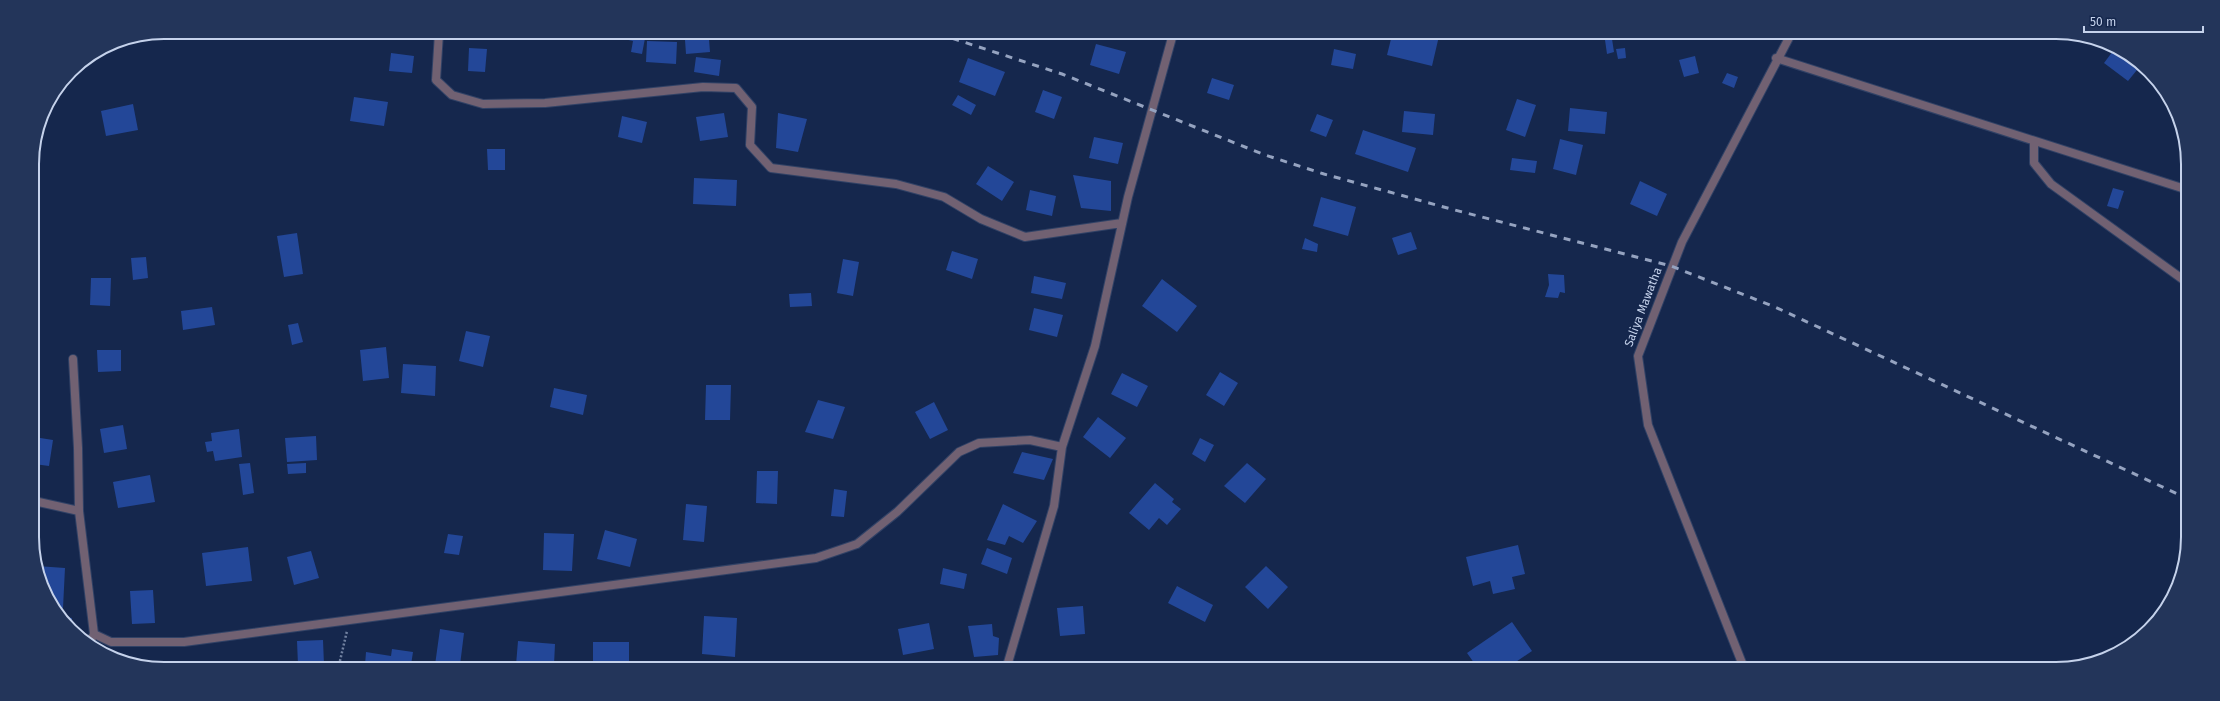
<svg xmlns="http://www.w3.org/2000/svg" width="2220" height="701" font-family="'Fira Sans',sans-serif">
<rect width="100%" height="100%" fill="#15274d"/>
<path fill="#234798" d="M620 33H646L642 54 631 52 633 41 619 38Z
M651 33H676L675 39 651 36Z
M1392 35 1439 36 1432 66 1387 55Z
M709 39 710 52 686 54 685 40Z
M1612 39 1614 52 1607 54 1605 40Z
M647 41 677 42 676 64 646 62Z
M1096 44 1126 52 1119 74 1090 65Z
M2116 47 2141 65 2128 81 2104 63Z
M469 48 487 49 485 72 468 71Z
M1625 48 1626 58 1618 59 1616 49Z
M1334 49 1356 54 1353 69 1331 65Z
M391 53 414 56 412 73 389 71Z
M1695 56 1699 73 1684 77 1679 60Z
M696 57 721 60 719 76 694 72Z
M968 58 1005 72 995 96 959 82Z
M1727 73 1738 77 1734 88 1722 83Z
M1212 78 1234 85 1229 100 1207 93Z
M1043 90 1062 97 1054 119 1035 112Z
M958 95 976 105 971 115 952 105Z
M354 97 388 102 384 126 350 121Z
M1517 99 1536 105 1525 137 1506 130Z
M133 104 138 130 106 136 101 111Z
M1570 108 1607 112 1605 134 1568 131Z
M1404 111 1435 114 1433 135 1402 132Z
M724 113 728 137 700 141 696 117Z
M778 113 807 119 798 152 776 148Z
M1317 114 1333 120 1326 137 1310 131Z
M622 116 647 122 642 143 618 137Z
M1363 130 1416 148 1408 172 1355 154Z
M1094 137 1123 143 1118 164 1089 158Z
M1560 139 1583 145 1576 175 1553 169Z
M487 149H505V170H488Z
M1512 158 1537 161 1535 173 1510 170Z
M988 166 1014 182 1002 201 976 184Z
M1073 175 1111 181V211L1081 208Z
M694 178 737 180 736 206 693 204Z
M1640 181 1667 194 1657 216 1630 204Z
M2113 188 2124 191 2118 209 2107 206Z
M1030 190 1056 196 1052 216 1026 210Z
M1321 197 1356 207 1348 236 1313 226Z
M1411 232 1417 249 1398 255 1392 238Z
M297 233 303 274 284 277 277 236Z
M1305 238 1318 244 1317 252 1302 249Z
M952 251 978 259 972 279 946 270Z
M146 257 148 278 133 280 131 258Z
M843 259 859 262 853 296 837 293Z
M1548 274 1564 275 1565 293 1560 292 1558 298 1545 297 1549 285Z
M1034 276 1066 283 1062 299 1031 293Z
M91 278H111L110 306 90 305Z
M1162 279 1197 306 1177 332 1142 306Z
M811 293 812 306 790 307 789 294Z
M212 307 215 325 183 330 181 311Z
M1034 308 1063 315 1057 337 1029 330Z
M298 323 303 342 292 345 288 325Z
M466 331 490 336 483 367 459 361Z
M386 347 389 378 363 381 360 350Z
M97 350H121V371L98 372Z
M33 359H39L35 399H34Z
M403 364 436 366 435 396 401 393Z
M1220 372 1238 383 1224 406 1206 395Z
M1122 373 1148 386 1137 407 1111 394Z
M706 385H731L730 420H705Z
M554 388 587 395 583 415 550 407Z
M818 400 845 407 833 439 805 432Z
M934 402 948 430 930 439 915 412Z
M1098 417 1126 438 1110 458 1083 437Z
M123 425 127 449 104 453 100 429Z
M239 429 242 457 215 461 213 451 207 452 205 442 212 441 211 433Z
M316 436 317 460 287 462 285 438Z
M34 437 53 440 49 466 34 464Z
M1200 438 1214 445 1205 462 1192 454Z
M1022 452 1053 459 1044 480 1013 473Z
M250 463 254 493 243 495 239 464Z
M306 463V473L288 474 287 464Z
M1247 463 1266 479 1245 503 1224 486Z
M757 471H778L777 504 756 503Z
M150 475 155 502 118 508 113 482Z
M1155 483 1174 499 1172 502 1181 509 1167 525 1159 518 1149 530 1129 513Z
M834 489 847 491 844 517 831 516Z
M686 504 707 506 704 542 683 540Z
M1003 504 1037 521 1023 543 1009 536 1005 545 987 540Z
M605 530 637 539 630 567 597 559Z
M544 533 574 534 572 571 543 570Z
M448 534 463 536 459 555 444 553Z
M1518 545 1525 574 1512 577 1515 589 1493 594 1490 581 1473 586 1466 557Z
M248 547 252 581 206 586 202 553Z
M987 548 1012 558 1007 574 981 564Z
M311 551 319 578 294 585 287 557Z
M37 566 65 568 63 608H54L46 596Z
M1266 566 1288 587 1268 609 1245 587Z
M943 568 967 574 964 589 940 584Z
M1177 586 1213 605 1205 622 1168 603Z
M153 590 155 623 132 624 130 591Z
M1083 606 1085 634 1060 636 1057 608Z
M60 616 72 618 70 630Z
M704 616 737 618 735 657 702 654Z
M1512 622 1532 651 1507 668 1477 667 1467 653Z
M929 623 934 649 903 655 898 629Z
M992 624 993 636 999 638 998 655 974 657 968 626Z
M440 629 464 633 460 665H435Z
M323 640 324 665H298L297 641Z
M518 641 555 644 554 665H516Z
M593 642H629V666H593Z
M392 649 413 652 411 665H365L366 652 391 656Z"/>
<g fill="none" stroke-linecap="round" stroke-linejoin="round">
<g stroke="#314266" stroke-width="10">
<path id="minor" d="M439 33 436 80 452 95 483 104 545 103 703 87 736 88 752 107 750 145 771 168 896 184 944 197 981 219 1025 237 1122 223
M1776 58 2185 189
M2034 141V163L2051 184 2185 281
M73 359 78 448 79 511 94 634 90 642
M34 501 79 511
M94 634 111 642H184L816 558 857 544 897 512 959 452 979 443 1030 440 1062 447
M1007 666 1054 506 1062 447 1095 346 1128 197 1173 34
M1744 668 1648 425 1638 356 1682 242 1790 36"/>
</g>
<path stroke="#7181a0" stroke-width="2.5" stroke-dasharray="2 2" stroke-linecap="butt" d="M339 665 347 631"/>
<use href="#minor" stroke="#716172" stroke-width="8"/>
<path stroke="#95a3c0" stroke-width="3" stroke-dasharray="7 7" stroke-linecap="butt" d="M939 34 1062 74 1265 155 1324 174 1451 209 1671 266 1775 307 2184 497"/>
</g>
<g text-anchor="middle" stroke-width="3" stroke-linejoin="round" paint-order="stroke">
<g font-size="12" fill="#c5d2eb" stroke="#15274d">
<text transform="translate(1643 307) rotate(-69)" y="4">Saliya Mawatha</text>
</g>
</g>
<path d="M0 0H2220V701H0ZM164 39H2056A125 125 0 0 1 2181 164V537A125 125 0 0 1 2056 662H164A125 125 0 0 1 39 537V164A125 125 0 0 1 164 39Z" fill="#23355a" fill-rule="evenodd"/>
<path fill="none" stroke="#c5d2eb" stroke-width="2" d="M164 39H2056A125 125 0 0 1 2181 164V537A125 125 0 0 1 2056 662H164A125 125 0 0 1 39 537V164A125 125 0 0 1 164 39Z"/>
<path d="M2084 26v6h119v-6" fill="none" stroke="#c5d2eb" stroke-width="2"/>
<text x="2090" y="26" font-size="12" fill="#c5d2eb" stroke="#15274d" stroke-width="3" paint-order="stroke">50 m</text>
</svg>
